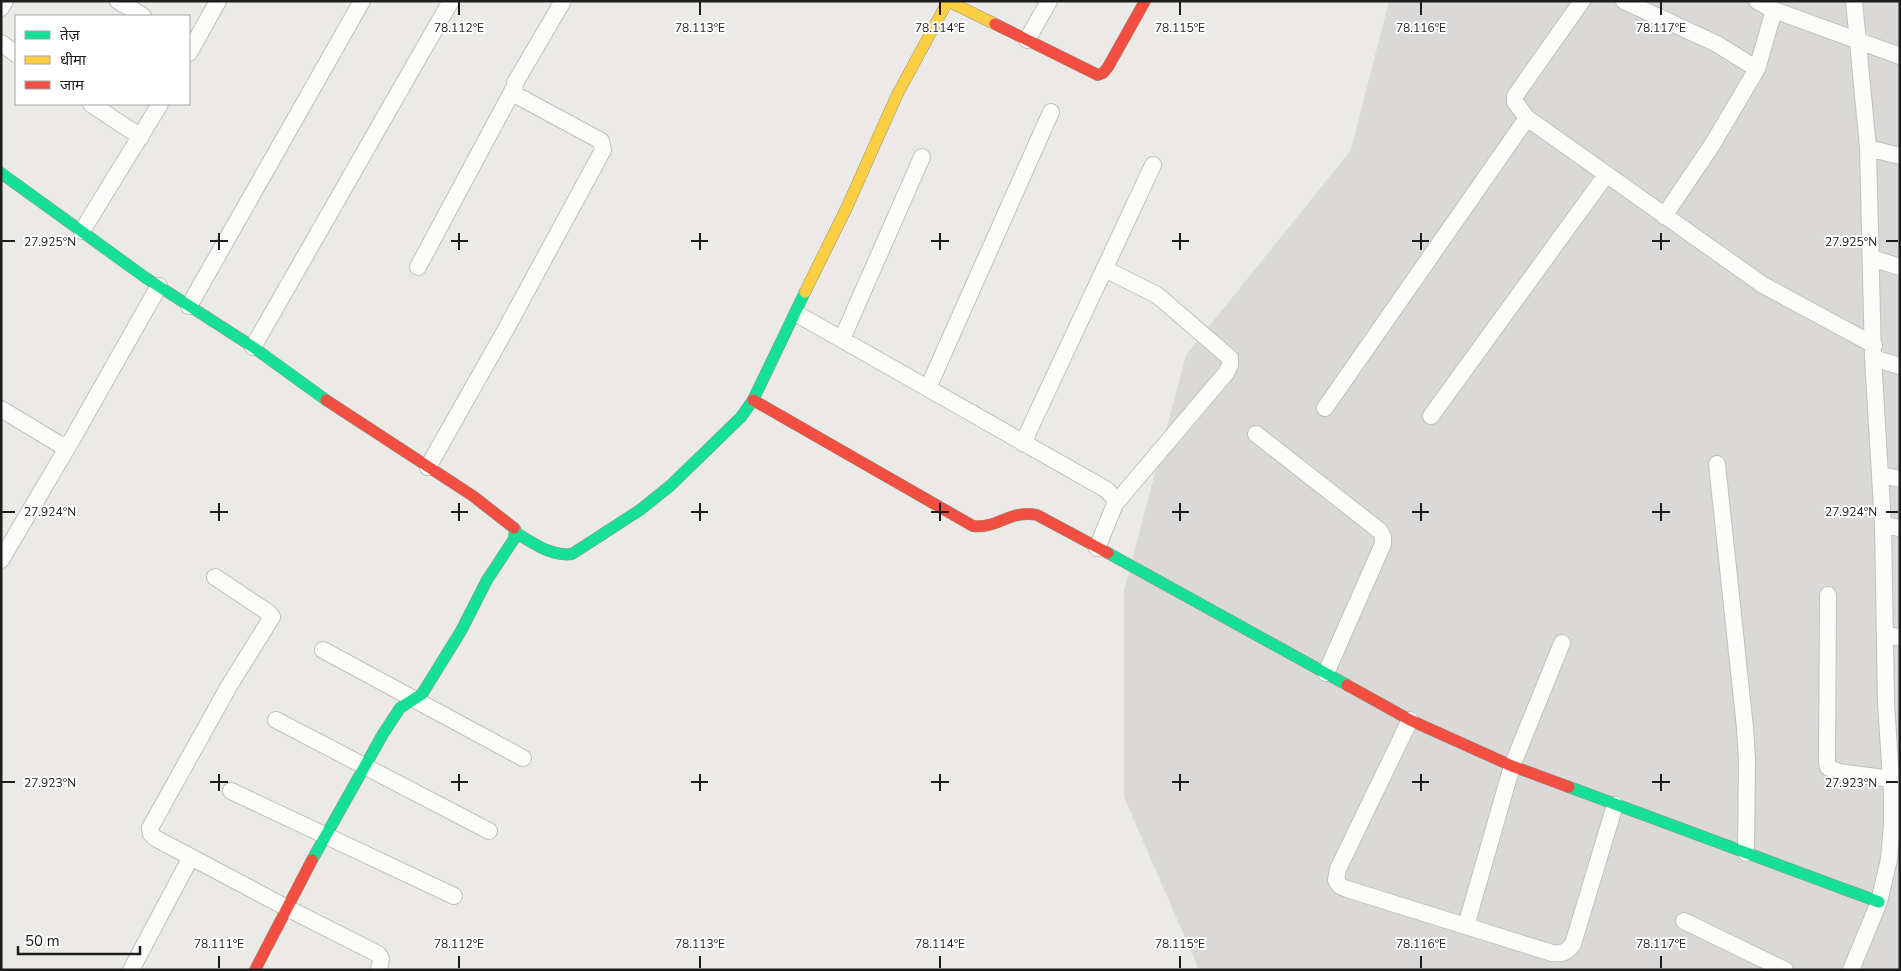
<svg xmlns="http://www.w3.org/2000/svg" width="1901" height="971" font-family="'Nunito Sans','Noto Sans Devanagari',sans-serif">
<rect width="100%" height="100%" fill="#ebeae6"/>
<path fill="#dad9d7" d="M1389 1H1900V970H1199L1124 797V591L1186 355 1351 150Z"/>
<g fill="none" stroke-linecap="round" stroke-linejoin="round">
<g stroke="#c1c0be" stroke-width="18">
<path id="street" d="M118 1 143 16
M1582 1 1515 96V102L1527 118 1763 285 1874 345
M1624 1 1717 44 1757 69
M1757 1 1774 10 1900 56
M1 8 5 1
M1027 40 1049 1
M1 43 16 54
M189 53 218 1
M91 104 141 137
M1868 148 1900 156
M1664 216 1712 145 1757 69 1774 10
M82 231 160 104
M1871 258 1900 267
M418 267 513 90
M1105 269 1157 295 1230 358V365L1226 373 1115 504
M189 306 362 1
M797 314 1107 490 1114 498 1115 504 1097 548
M842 339 922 157
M253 347 451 1
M1873 358 1900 366
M928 388 1051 112
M1325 408 1527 118
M1 409 59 444 65 445 70 443 159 286
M1431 416 1606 175
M1256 434 1380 531 1383 537V544L1326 673
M1023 443 1153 165
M1717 464 1745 728 1747 760 1746 853
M428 467 506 329 603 150 601 141 514 94 515 83 563 1
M1880 475 1900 479
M1883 525 1900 528
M1 560 70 443
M215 577 269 613 272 617 229 686 150 828 151 834 155 838 287 908 378 954 381 959 379 970
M1828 595 1827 762 1828 767 1838 772 1891 779
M1885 635 1900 637
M323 650 523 758
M276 720 489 831
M1410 720 1338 869 1336 880 1340 886 1347 889 1552 953C1562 954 1566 953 1573 944L1615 805
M231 791 454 896
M1684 921 1785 970
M1466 926 1512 766 1562 643
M131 970 191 857
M1851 970 1879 902 1889 859 1892 825V794L1886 703 1883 525 1873 358 1868 148 1854 1"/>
</g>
<g stroke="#909380" stroke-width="12">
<path id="fast" d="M1 173 146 278 253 347 326 400
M516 533C534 543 551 557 572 554L640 510 670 486 741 417 753 400 805 292
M1108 553 1347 685
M1569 787 1879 902
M312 860 383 734 400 708 422 694 461 631 487 580 514 539 515 529 514 528"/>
</g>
<g stroke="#909380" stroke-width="12">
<path id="slow" d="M805 292 847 207 897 95 948 1 995 24"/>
</g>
<g stroke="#909380" stroke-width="12">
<path id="jam" d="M995 24 1098 75 1103 73 1108 67 1145 1
M326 400 473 496 514 528
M753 400 973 526C998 529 1011 509 1037 515L1108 553
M1347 685 1410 720 1512 766 1569 787
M255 970 312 860"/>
</g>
<use href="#street" stroke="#fcfcfb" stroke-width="16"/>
<use href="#fast" stroke="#16e098" stroke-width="11"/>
<use href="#slow" stroke="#ffcf43" stroke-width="11"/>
<use href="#jam" stroke="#f24e42" stroke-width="11"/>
</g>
<path fill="none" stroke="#1d1d1d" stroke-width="2" d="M459 2V15M700 2V15M940 2V15M1180 2V15M1421 2V15M1661 2V15M219 233V250M459 233V250M700 233V250M940 233V250M1180 233V250M1421 233V250M1661 233V250M2 241H15M210 241H228M451 241H468M691 241H708M931 241H949M1172 241H1189M1412 241H1429M1652 241H1670M1886 241H1898M219 503V521M459 503V521M700 503V521M940 503V521M1180 503V521M1421 503V521M1661 503V521M2 512H15M210 512H228M451 512H468M691 512H708M931 512H949M1172 512H1189M1412 512H1429M1652 512H1670M1886 512H1898M219 774V791M459 774V791M700 774V791M940 774V791M1180 774V791M1421 774V791M1661 774V791M2 782H15M210 782H228M451 782H468M691 782H708M931 782H949M1172 782H1189M1412 782H1429M1652 782H1670M1886 782H1898M219 956V968M459 956V968M700 956V968M940 956V968M1180 956V968M1421 956V968M1661 956V968"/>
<g font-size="12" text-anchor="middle" fill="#1d1d1d" stroke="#fff" stroke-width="4" stroke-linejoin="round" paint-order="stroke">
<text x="459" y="32">78.112°E</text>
<text x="700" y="32">78.113°E</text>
<text x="940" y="32">78.114°E</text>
<text x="1180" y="32">78.115°E</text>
<text x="1421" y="32">78.116°E</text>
<text x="1661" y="32">78.117°E</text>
<text x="50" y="246">27.925°N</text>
<text x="1851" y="246">27.925°N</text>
<text x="50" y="516">27.924°N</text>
<text x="1851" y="516">27.924°N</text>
<text x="50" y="787">27.923°N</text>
<text x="1851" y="787">27.923°N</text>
<text x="219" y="948">78.111°E</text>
<text x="459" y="948">78.112°E</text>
<text x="700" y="948">78.113°E</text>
<text x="940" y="948">78.114°E</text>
<text x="1180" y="948">78.115°E</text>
<text x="1421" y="948">78.116°E</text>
<text x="1661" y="948">78.117°E</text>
</g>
<rect width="1901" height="971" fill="none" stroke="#1d1d1d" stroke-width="5"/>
<rect x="15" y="15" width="175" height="90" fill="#ffffff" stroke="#a5a5a5"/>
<rect x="25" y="31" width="25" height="8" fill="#16e098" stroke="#a5a5a5"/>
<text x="60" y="40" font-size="15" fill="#1d1d1d">तेज़</text>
<rect x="25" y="56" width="25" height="8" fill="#ffcf43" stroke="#a5a5a5"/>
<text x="60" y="65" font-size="15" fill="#1d1d1d">धीमा</text>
<rect x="25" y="81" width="25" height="8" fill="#f24e42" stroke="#a5a5a5"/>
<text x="60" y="90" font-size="15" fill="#1d1d1d">जाम</text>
<path d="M18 946v8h122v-8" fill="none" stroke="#1d1d1d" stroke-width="2.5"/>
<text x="25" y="946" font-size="15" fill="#1d1d1d" stroke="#ffffff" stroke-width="4" paint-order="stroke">50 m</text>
</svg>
